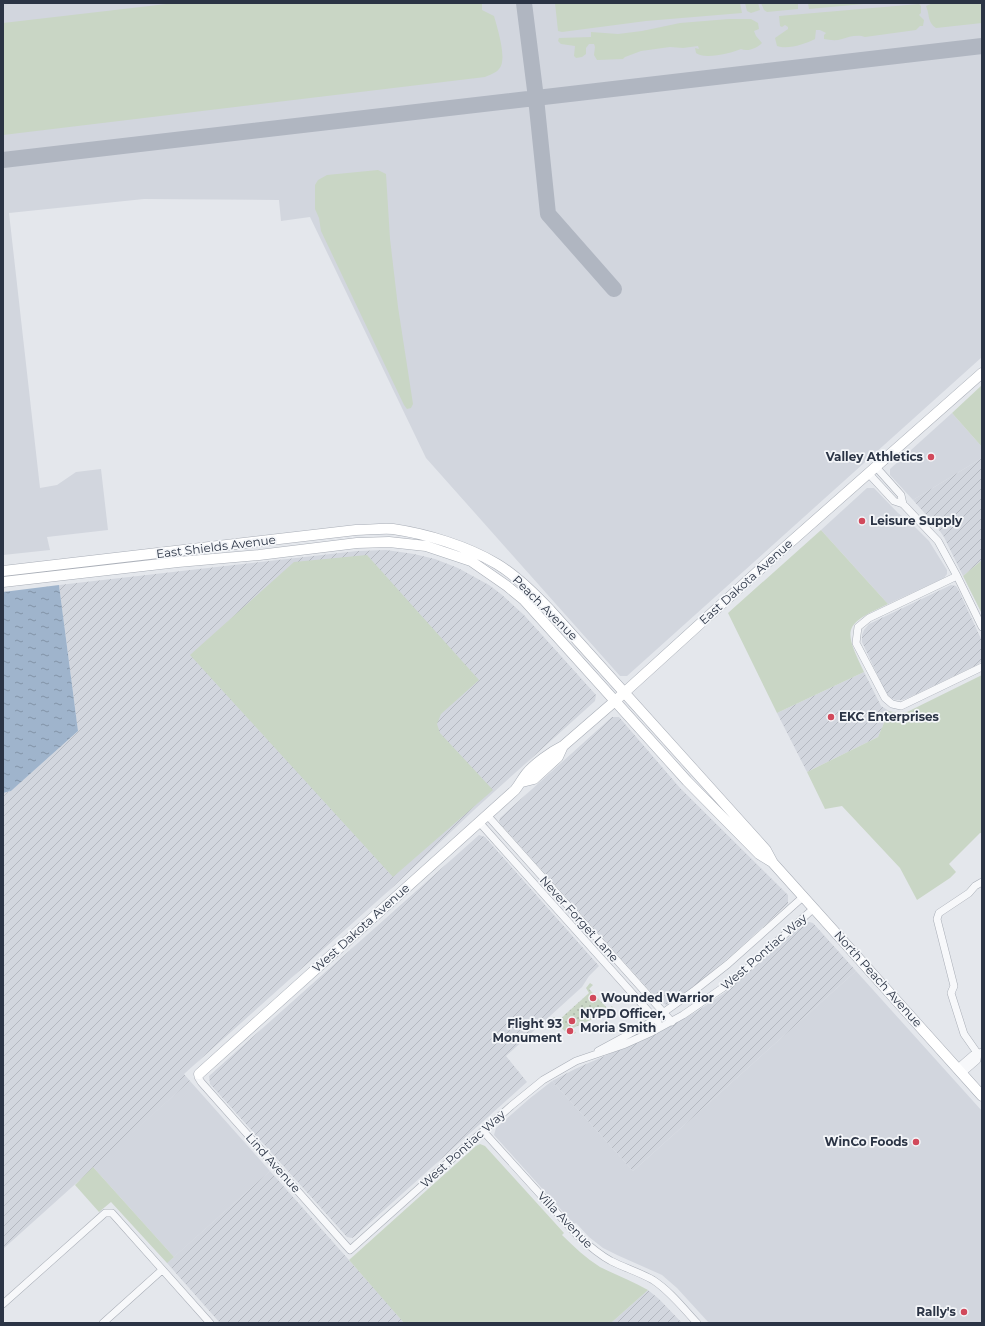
<svg xmlns="http://www.w3.org/2000/svg" width="985" height="1326" font-family="Montserrat,sans-serif">
<defs>
<pattern id="industrial-furrows" width="10" height="10" patternUnits="userSpaceOnUse"><rect width="10" height="10" fill="#d2d6de"/><path d="M-1 1l2-2M0 10L10 0M9 11l2-2" fill="none" stroke="#b4b8c0"/></pattern>
<pattern id="park-dots" width="8" height="8" patternUnits="userSpaceOnUse"><rect width="8" height="8" fill="#c9d6c5"/><path d="M2 2h.1M6 6h.1" fill="none" stroke="#adb8ab" stroke-width="1.8" stroke-linecap="round"/></pattern>
<pattern id="water-ripples" width="26" height="14" patternUnits="userSpaceOnUse"><rect width="26" height="14" fill="#9fb4cc"/><path d="M2 4q2-2 4 0t4 0M15 11q2-2 4 0t4 0" fill="none" stroke="#8293a7"/></pattern>
</defs>
<rect width="100%" height="100%" fill="#e4e7ec"/>
<path fill="#d2d6de" d="M3 3H982V357L627 676H620L426 458 310 217 281 221 279 200 144 199 9 213 40 488 57 485 76 472 101 469 108 530 47 537 50 550 3 555Z
M952 413 982 447V458L913 500 890 475V469Z
M867 488H874L898 513 913 525 929 541 947 570V574L944 578 888 604 821 530Z
M856 971 982 1111V1323H709L677 1288 662 1275 617 1255 603 1248 589 1237 576 1223 574 1224 494 1135 496 1128 529 1099 552 1081 633 1171Z
M190 1081 270 1171 174 1257 93 1167Z"/>
<path fill="url(#industrial-furrows)" d="M982 458V560L963 576 944 537 937 527 913 500Z
M386 550 414 554 435 559 458 568 489 585 501 594 524 615 596 695 595 701 474 810 394 886 184 1074 190 1081 3 1249V793L11 791 78 731 59 585 357 551Z
M951 585 956 586 958 589 982 641V661L977 665 908 698 902 700H896L890 698 886 693 862 642V635L864 630 869 624Z
M864 672 881 706 889 711 878 737 807 772 777 713Z
M612 717H619L680 788 788 895V904L734 953 692 988 667 1005 660 1002 499 822 500 818Z
M479 835 485 837 599 966 589 976 582 987 506 1056 527 1082 355 1236 352 1238 347 1237 210 1084 209 1076Z
M809 922 813 923 856 971 633 1171 552 1081 575 1069 659 1032 696 1012 730 989 804 924Z
M270 1171 388 1304 404 1323H220L167 1263Z
M648 1290 659 1299 682 1323H611Z"/>
<path fill="#c9d6c5" d="M175 3H482V10L494 16C497 27 508 60 499 69 496 73 489 75 485 77L3 135V23Z
M555 3H740L742 13 646 21 562 32 558 31Z
M745 3H758L760 10 751 13 747 11Z
M761 3H798V9L767 12 764 10Z
M808 3H874L809 9Z
M933 3H982V23L936 28C927 22 930 15 926 6Z
M919 4 921 6V13L919 15 924 20 923 26H920L916 30 865 37C858 34 848 37 842 39 836 41 830 40 824 39V35L826 33 820 30H816L815 39C805 44 788 50 777 46L775 38 788 29V27L785 25 782 27 780 26 779 16Z
M729 19H751L758 23 759 29 754 31 756 36 762 43C757 48 748 52 741 49 732 53 704 60 696 53L695 48 699 49 698 46 683 48 670 47 641 51 625 57 623 59 597 60 594 55 595 47 594 44H589L586 48V54L582 57 576 58 574 56 575 46 561 44 558 41 559 38 591 37V32L618 34 642 31 680 23Z
M378 170 386 174 390 239 398 307 413 404 411 408 407 409 404 405 321 231 319 218 315 209V185L318 180 327 175Z
M982 385V447L952 413Z
M821 530 888 604C843 625 843 628 864 672L777 713 728 613Z
M367 555 479 680 441 714 437 724 440 733 493 790 393 877 190 655 294 562Z
M982 560V614L963 576Z
M982 675V833H980L949 864 956 872 950 878 917 900 900 868 842 806 825 809 807 772 878 737 889 711 897 713 907 712Z
M480 1144 485 1146 564 1233 562 1235C574 1247 586 1258 600 1267 616 1275 632 1281 648 1290L611 1323H404L349 1260 476 1146Z
M93 1167 174 1257 167 1263 111 1202 99 1212 75 1185Z"/>
<path fill="url(#park-dots)" d="M590 983 593 985 589 989 608 1009 612 1006 616 1013 613 1015 610 1011 573 1028 576 1033 569 1035 553 1020V1018L555 1017 559 1020 589 993 586 988Z"/>
<path fill="url(#water-ripples)" d="M59 585 78 731 11 791 3 793V592Z"/>
<g fill="none" stroke-linecap="round" stroke-linejoin="round">
<path stroke="#b0b6c1" stroke-width="16" d="M524 3 536 98 548 214 614 289
M3 160 982 46"/>
<g stroke="#a9aeb7" stroke-width="8">
<path id="street" d="M876 467 901 495 903 504
M869 474 894 501 903 504 938 541 957 576 982 627
M957 576 869 618 858 627 856 643 885 698 892 704 901 706 982 667
M487 815 672 1022
M479 822 658 1022
M598 1051 646 1025 695 990 728 964 804 896
M958 1068 973 1055 982 1052
M962 1073 977 1060 978 1054 964 1034 951 993 954 986 937 919 939 913 969 893 975 886 982 882
M199 1074 198 1077 201 1082 350 1250 511 1106 543 1080 576 1061 623 1045 652 1032 683 1015 724 987 739 976 814 908
M483 1131 577 1235C588 1245 598 1254 611 1261 625 1268 639 1272 653 1280 670 1291 683 1308 697 1323
M3 1304 105 1213H112L210 1323
M103 1323 162 1270"/>
</g>
<g stroke="#a9aeb7" stroke-width="11">
<path id="secondary" d="M3 571 356 530C368 530 381 528 393 529 427 534 467 546 497 564 517 576 534 593 550 610L766 850 773 863 982 1096
M3 582 178 562 259 555 357 543 389 542 426 546 471 561 507 586 524 600 687 781 759 854 772 862
M522 782 534 779 558 757 563 746
M199 1074 515 790C520 784 522 779 526 774 534 764 551 752 563 746L615 701 768 562 982 373"/>
</g>
<use href="#street" stroke="#f7f8fa" stroke-width="7"/>
<use href="#secondary" stroke="#fff" stroke-width="10"/>
</g>
<g fill="#d1495b" stroke="#f4f6f9" stroke-width="1.5">
<circle cx="931" cy="457" r="4"/>
<circle cx="862" cy="521" r="4"/>
<circle cx="831" cy="717" r="4"/>
<circle cx="593" cy="998" r="4"/>
<circle cx="572" cy="1021" r="4"/>
<circle cx="570" cy="1031" r="4"/>
<circle cx="916" cy="1142" r="4"/>
<circle cx="964" cy="1312" r="4"/>
</g>
<g text-anchor="middle" stroke-width="3.5" stroke-linejoin="round" paint-order="stroke">
<g font-size="12" font-weight="bold" fill="#2b3445" stroke="#f4f6f9" text-anchor="end">
<text x="923" y="461">Valley Athletics</text>
<text x="870" y="525" text-anchor="start">Leisure Supply</text>
<text x="839" y="721" text-anchor="start">EKC Enterprises</text>
<text x="601" y="1002" text-anchor="start">Wounded Warrior</text>
<text x="580" y="1018" text-anchor="start">NYPD Officer,<tspan x="580" dy="14">Moria Smith</tspan></text>
<text x="562" y="1028">Flight 93<tspan x="562" dy="14">Monument</tspan></text>
<text x="908" y="1146">WinCo Foods</text>
<text x="956" y="1316">Rally's</text>
</g>
<g font-size="12" fill="#2b3445" stroke="#f4f6f9">
<text transform="translate(216 547) rotate(-7)" y="4">East Shields Avenue</text>
<text transform="translate(746 582) rotate(-42)" y="4">East Dakota Avenue</text>
<text transform="translate(545 608) rotate(45)" y="4">Peach Avenue</text>
<text transform="translate(579 919) rotate(48)" y="4">Never Forget Lane</text>
<text transform="translate(361 928) rotate(-42)" y="4">West Dakota Avenue</text>
<text transform="translate(764 952) rotate(-41)" y="4">West Pontiac Way</text>
<text transform="translate(878 979) rotate(48)" y="4">North Peach Avenue</text>
<text transform="translate(463 1149) rotate(-42)" y="4">West Pontiac Way</text>
<text transform="translate(273 1163) rotate(48)" y="4">Lind Avenue</text>
<text transform="translate(565 1220) rotate(46)" y="4">Villa Avenue</text>
</g>
</g>
<rect width="985" height="1326" fill="none" stroke="#2b3445" stroke-width="8"/>
</svg>
